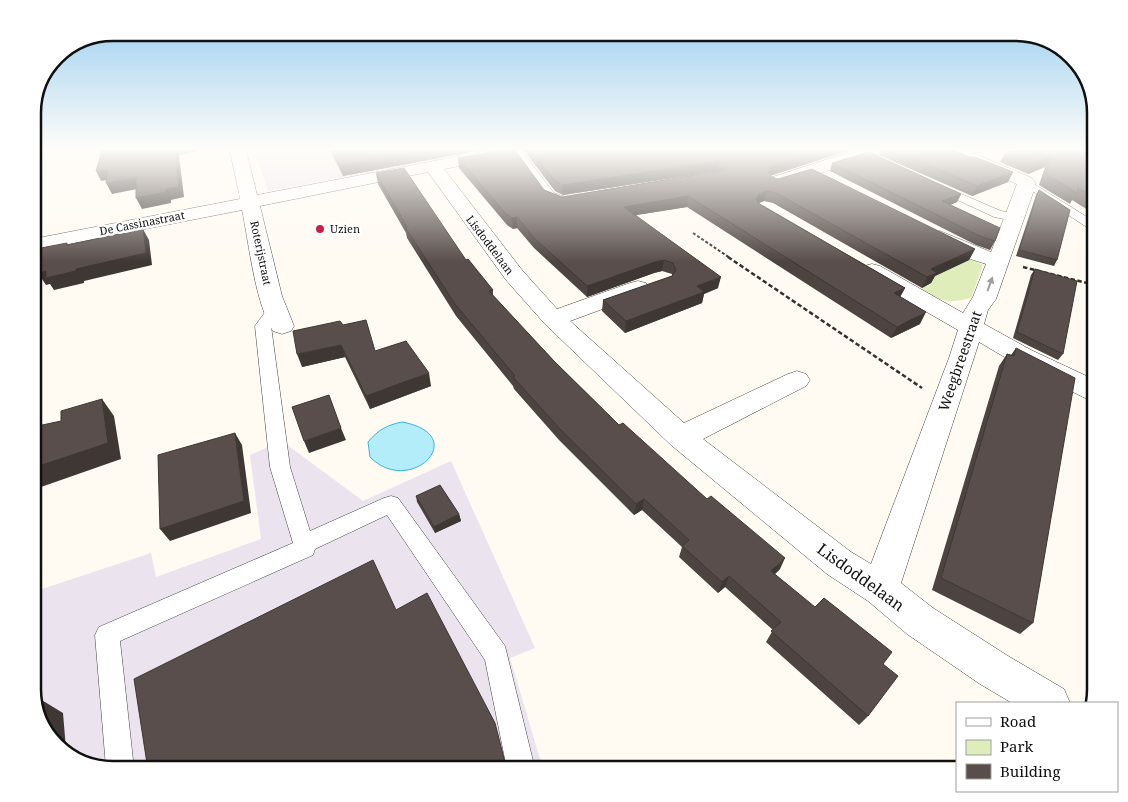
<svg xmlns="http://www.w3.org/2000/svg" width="1128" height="802" font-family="'Noto Serif',serif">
<rect width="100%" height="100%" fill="#fffaf2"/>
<path fill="#ebe4ee" d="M254 150H495L268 191Z
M282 441 363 501 451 461 535 648 510 658 543 769H113L64 753 43 729 33 694V592L151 553 156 577 261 539 250 455Z"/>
<path fill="#deedb9" d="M819 194 949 269 971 259 983 265 971 298C948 304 941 301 921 289L931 284Z"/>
<path fill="#b3edfa" stroke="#36b5d6" d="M402 422C473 435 410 498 370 457L368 442C378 430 387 425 402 422Z"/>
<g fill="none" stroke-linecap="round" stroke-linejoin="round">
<g stroke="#434343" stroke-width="1">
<path id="lane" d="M511 150H521L554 193 569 198 571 201 569 204 565 205 546 199Z
M1026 179 1095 222V231L1091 230 1022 184 1020 182 1022 180Z
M938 184 1001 211 1018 214 1020 217 1014 221 994 217 934 189 932 187Z
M276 303 281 304 283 307 271 326 290 467 310 531 384 498 391 496 398 498 505 646 535 769H507L485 660 387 515 315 549 313 555 120 641 134 769H113L106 767 95 635 99 627 293 543 270 467 255 326 271 304Z"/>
</g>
<g stroke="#434343" stroke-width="1">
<path id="street" d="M230 150H246L257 195 491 150H524L522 154 516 155 444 169 522 270 557 309 630 283 638 281 646 283 649 288 646 293 570 321 684 423 788 374 797 371 806 374 810 380 806 386 703 439 851 552 871 564 949 358 958 330 864 276 861 271 864 266 872 264 880 266 963 313 973 297 986 264C971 259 939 250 930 237L933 233 940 231 991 252 1017 184 946 154 944 150H966L1032 178 1035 182 1034 190 996 299 988 310 984 324 1031 350 1095 380V400L1085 398 1013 362 979 342 901 583 933 608 1008 656 1064 689 1070 703H1012L980 684 907 634 868 601 827 574 671 445 545 324 506 280 428 172 260 206 282 296 294 326 291 331 282 334 273 331C255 303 249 243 242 210L33 251V239L240 199Z
M856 150H880L878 154 782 186 776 187 770 186 767 182 770 178Z"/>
</g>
<path stroke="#323232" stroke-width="2" stroke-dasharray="3 2" stroke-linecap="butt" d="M693 233 730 258"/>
<path stroke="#323232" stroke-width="2.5" stroke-dasharray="4.5 2.5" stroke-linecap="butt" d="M728 257 922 388
M1023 267 1095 285"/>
<use href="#lane" fill="#fff" fill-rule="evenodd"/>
<use href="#street" fill="#fff" fill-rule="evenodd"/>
</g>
<path fill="#4d4340" d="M330 150H481L343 176Z
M524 150H850L770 176 771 177 975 249 969 260 935 276 931 283 922 288 773 203 764 201 759 203 905 288 900 297 920 324 891 338 687 207 636 215 718 288 704 294 702 303 625 333 602 311 603 300 672 276V274L662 271 654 273 587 297 534 248 517 228 513 229 507 225 459 168 458 158 562 197 718 171 563 195 555 191 525 152Z
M881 150H952L970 157 1013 172 1008 182 972 196 879 155Z
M1096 150V215L1072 200 1070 204 1039 185 1045 167 1028 174 1000 162 1006 152Z
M832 163 961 194 957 202 950 205 995 241 990 250 976 245 830 171Z
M376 173 466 260 493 290V296L554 361 619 425 780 569 774 575 883 664 868 716 859 725 766 642 773 630 725 587 718 593 679 557 682 547 642 510 634 515 559 440 514 389 513 386 456 316 407 238 406 233 378 184Z
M1039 190 1057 260 1054 266 1016 256 1036 195Z
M1035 269 1063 354 1058 360 1013 338 1031 275Z
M343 325 375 351 431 386 370 409 345 357 302 367Z
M1016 348 1033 623 1020 634 932 590 999 366 1007 354 1011 355Z
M416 496 459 514 461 521 435 533 417 502Z"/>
<path fill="#3e3734" d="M175 150H200L199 151 179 155 184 197 171 200V203L142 209 136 198Z
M428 150H481L343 176 340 166Z
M823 150H850L769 176 768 171 772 166Z
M1051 156 1045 167 1028 174 1034 163Z
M719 161 718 171 563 195V185Z
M108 169 113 179 101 181 96 171Z
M1013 172 1008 182 972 196 977 186Z
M136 178 142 188 112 194 106 183Z
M767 191 764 201 756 204V199L759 194Z
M961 194 957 202 938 210 942 201Z
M688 196 687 207 624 217V207Z
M517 217V228L513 229 512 218Z
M143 229 149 240 152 265 84 281V283L54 290 50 284 46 285 38 273 46 271 76 269Z
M975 249 969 260 935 276 931 283 922 288 931 269Z
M664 260 662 271 654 273 587 297V286L655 262Z
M721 277 718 288 704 294 702 303 625 333 626 321 697 286Z
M905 288 899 299 894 293Z
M926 312 920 324 891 338 897 327Z
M341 345 345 357 302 367 297 354Z
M429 373 431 386 370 409 366 396Z
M102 399 114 416 121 459 41 487 33 513V468Z
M341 428 346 440 309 453 304 441Z
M235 433 242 445 251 513 170 541 160 529Z
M644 499 642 510 634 515 636 504Z
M459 514 461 521 435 533 434 527Z
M785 558 780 569 765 583 771 571Z
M729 576 725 587 718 593 722 582Z
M35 696 63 713 66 749 82 758V759L64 753 43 729 36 704Z"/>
<path fill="#594e4b" stroke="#3e3734" d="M102 150H175L179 187 166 189V192L136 198V178L106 183 108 169 96 171Z
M332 150H428L340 166Z
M501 150H515L544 190 562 197 720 171 727 168V164L719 161 563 185 555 181 530 150H823L772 166 768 171 771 177 778 179 812 169 975 249 931 269 937 273 927 277 776 193 767 191 759 194 756 199 759 204 905 288 894 293 926 312 897 327 688 196 624 207 721 277 697 286 704 292 626 321 603 300 672 276 676 270 673 263 664 260 655 262 587 286 534 238 517 217 512 218 506 214 458 158Z
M893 150H952L970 157H975L1013 172 977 186Z
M1018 150H1096V198L1078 188 1077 193 1046 174 1051 156 1034 163 1006 152Z
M869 152 961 194 942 201 1000 228 995 241 980 236 832 163Z
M404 168 466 260 468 259 493 290 489 291 554 361 619 425 623 423 707 499 711 496 785 558 771 571 815 607 824 598 892 652 883 664 898 676 868 716 771 631 781 622 729 576 722 582 682 546 689 540 644 499 636 504 559 428 513 377 515 376 455 304 405 227H407L376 173Z
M1039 190 1070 210 1057 260 1019 250Z
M143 229 146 253 76 269V271L46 278V271L38 273 41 248 67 243V245Z
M1035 269 1077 281 1063 354 1017 332Z
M366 320 375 351 406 341 429 373 366 396 341 345 297 354 293 331 340 321 343 325Z
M1016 348 1075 378 1033 623 941 578 1007 354 1014 356Z
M329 395 341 428 304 441 292 407Z
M102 399 108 443 33 468V427L61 421V411Z
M235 433 244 501 160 529 158 455Z
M440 485 459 514 434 527 416 496Z
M373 560 396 610 427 593 495 723 507 770H148L134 679Z"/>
<defs><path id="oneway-solid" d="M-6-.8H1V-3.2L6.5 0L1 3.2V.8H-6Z" transform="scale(1.25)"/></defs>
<use fill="#9f9f9f" href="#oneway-solid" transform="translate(990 284) rotate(-70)"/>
<linearGradient id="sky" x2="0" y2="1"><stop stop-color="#93cbef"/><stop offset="0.57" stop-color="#fffdf9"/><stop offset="1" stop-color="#fffdf9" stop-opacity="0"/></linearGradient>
<rect width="1128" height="262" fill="url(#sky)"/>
<circle fill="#ca1e48" stroke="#fff" stroke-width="2" cx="320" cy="229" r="5"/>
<g text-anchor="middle" stroke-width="5" stroke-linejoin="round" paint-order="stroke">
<g font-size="11" fill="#101010" stroke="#fff">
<text transform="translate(142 223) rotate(-11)" y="4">De Cassinastraat</text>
<text transform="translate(490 245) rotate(53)" y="4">Lisdoddelaan</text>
<text transform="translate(261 253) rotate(78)" y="4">Roterijstraat</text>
</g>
<g font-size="11" fill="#101010" stroke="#fff" text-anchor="start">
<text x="330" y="233">Uzien</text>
</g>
<g font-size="14" fill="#101010" stroke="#fff">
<text transform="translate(960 361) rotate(-71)" y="5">Weegbreestraat</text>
</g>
<g font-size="16" fill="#101010" stroke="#fff">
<text transform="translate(861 577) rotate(36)" y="6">Lisdoddelaan</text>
</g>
</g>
<path d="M0 0H1128V802H0ZM113 41H1015A72 72 0 0 1 1087 113V689A72 72 0 0 1 1015 761H113A72 72 0 0 1 41 689V113A72 72 0 0 1 113 41Z" fill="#fff" fill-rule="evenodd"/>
<path fill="none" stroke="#101010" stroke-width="2.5" d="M113 41H1015A72 72 0 0 1 1087 113V689A72 72 0 0 1 1015 761H113A72 72 0 0 1 41 689V113A72 72 0 0 1 113 41Z"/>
<rect x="956" y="702" width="162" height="90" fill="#ffffff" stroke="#9f9f9f"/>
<rect x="966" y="718" width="25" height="8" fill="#ffffff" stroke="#9f9f9f"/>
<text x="1000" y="727" font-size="15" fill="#101010">Road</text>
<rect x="966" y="740" width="25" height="15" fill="#deedb9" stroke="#9f9f9f"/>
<text x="1000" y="752" font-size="15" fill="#101010">Park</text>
<rect x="966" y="764" width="25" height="15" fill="#594e4b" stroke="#9f9f9f"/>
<text x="1000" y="777" font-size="15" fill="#101010">Building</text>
</svg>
